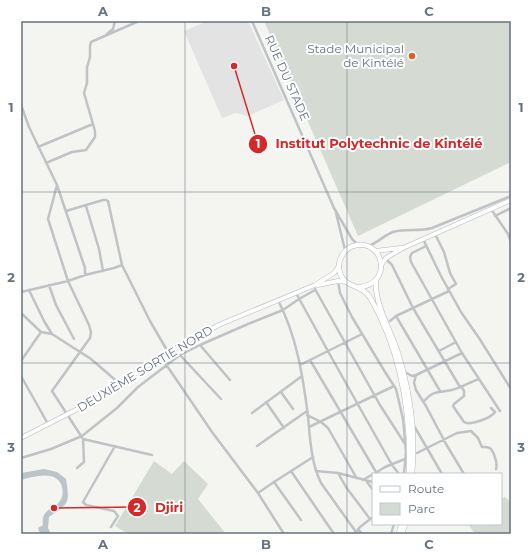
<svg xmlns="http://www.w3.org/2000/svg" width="532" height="555" font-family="Montserrat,sans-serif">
<rect width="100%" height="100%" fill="#f4f4f1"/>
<path fill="#e2e3e2" d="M208 21H248L284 100 248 116 236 113 222 118 184 31Z"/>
<path fill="#d5dbd2" d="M264 21H511V162L358 236Z
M154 461 172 474 184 461 208 484 198 499 226 534H128L115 526Z
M505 497 511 502V534H475L468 524H501V499Z"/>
<path fill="#bbc4c9" d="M44 469 57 472 66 479C70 504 69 503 49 517L48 528 51 534H40L38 528 43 525C40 508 56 510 61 499 63 496 63 491 62 487 57 469 34 477 21 480V473Z"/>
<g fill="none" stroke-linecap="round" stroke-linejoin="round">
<g stroke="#b3b6ba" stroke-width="5">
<path id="primary" d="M375 251 401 248
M381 265 386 258 403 248 511 200
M318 285 338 281 346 282
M21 438 95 400 167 353 196 337 221 324 315 285 334 273 339 266"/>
</g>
<g stroke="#b4b7ba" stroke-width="5.5">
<path id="highway" d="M376 280C374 304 391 330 398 353 410 392 416 434 412 474
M360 287C391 284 386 242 357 245 344 247 336 261 340 273 345 289 362 283 371 299 401 352 411 413 409 474
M399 534 401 524
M402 534 405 524"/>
</g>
<path stroke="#bfc3c6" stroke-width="2.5" d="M252 21 334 208 352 239 357 244
M107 34 113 29 115 21
M21 105 29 127 57 185 85 268V275
M38 147 93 124
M46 163 72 152 86 150 95 137V131L84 93 87 83V67L90 57V46L91 42 139 21
M57 185 48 219 68 281 89 325 91 332 90 338 52 391 83 439 84 462 77 468
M86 206 99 249 103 271
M491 209 508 234 511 242
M66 211 103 200H106L108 201 122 265 150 321 168 352
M336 213 345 250
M495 216 511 208
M435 234 444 252 450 273 456 284 448 289
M423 239 441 276 461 312 479 338 511 389
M368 246C378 243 384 235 393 232 406 228 419 232 432 228L511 196
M426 246 412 253 410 257 411 262 462 353 500 411
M386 259 392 265 413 308 460 387
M338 281 340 293 352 317 385 372 396 389 403 419 406 452 404 474
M49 285 56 305 74 339
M315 289 380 405 405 444
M29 290 44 321 52 334 91 359 120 384
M21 292 68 281 85 275 114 268 122 265
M296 293 329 353 392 465 399 474
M278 300C297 337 303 377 308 416 310 438 311 463 321 483L356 532
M21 313 41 332
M396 316 440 391
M390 321 396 316 449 291
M200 345 230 380
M439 351 456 342
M180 355 221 399
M161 357 212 432 258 493 284 534
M310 360 376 472
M21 361 41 332 52 334
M300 365 362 334
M403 371 412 376 416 375 462 353
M416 375 414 383 416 390 426 406 446 444 464 474
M21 376 48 424
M461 386 464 391V396L454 404 453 406 464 422C470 426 491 418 495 412L491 408
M281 392 293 409
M424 401C433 390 439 393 452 390 461 388 470 382 479 379
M266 402 284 428
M252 413 302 376
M307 415 321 422 328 428 356 477
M413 424 442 474
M309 427 394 386
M83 439 152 455
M257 446 307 411
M417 453 457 433 471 431 478 438 482 447C485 447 489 446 491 449 494 453 498 464 496 469
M21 458 51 449 82 436 117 408 138 387 180 355 200 345 248 324 283 310 299 299 315 290
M291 471 334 534
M316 471 338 473 373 482
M338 473 346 487 370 519
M374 474 385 467 405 459
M363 480 373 474
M274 482 301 520
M367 482 373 490
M258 493 274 482 313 457
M111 527 118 516 114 511 86 505 83 502 115 446
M358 529 362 534
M355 534 360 527 373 517
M391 534 394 524"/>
<use href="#primary" stroke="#fff" stroke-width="4"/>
<use href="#highway" stroke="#fff" stroke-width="4.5"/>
</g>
<path fill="none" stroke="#657280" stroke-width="1" stroke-opacity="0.55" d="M185 21V534M347 21V534M21 192H511M21 363H511"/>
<circle fill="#d9612c" stroke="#fff" stroke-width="1.5" cx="412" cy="56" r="4"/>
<g text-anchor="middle" stroke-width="4" stroke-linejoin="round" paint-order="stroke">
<g font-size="12" fill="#657280" stroke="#fff" text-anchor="end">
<text x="404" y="53">Stade Municipal<tspan x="404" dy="14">de Kintélé</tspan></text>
</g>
<g font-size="12" fill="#657280" stroke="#fff">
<text transform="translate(287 78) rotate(66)" y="4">RUE DU STADE</text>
<text transform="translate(145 369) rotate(-31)" y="4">DEUXIÈME SORTIE NORD</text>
</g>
</g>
<path fill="none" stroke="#d62828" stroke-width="1.5" d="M234 66L258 144M54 508L137 507"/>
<g fill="#d62828" stroke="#fff" stroke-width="1.5">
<circle cx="234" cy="66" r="4"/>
<circle cx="54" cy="508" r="4"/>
<circle cx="258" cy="144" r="10"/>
<circle cx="137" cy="507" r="10"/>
</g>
<g font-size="12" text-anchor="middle" font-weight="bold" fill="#fff">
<text x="258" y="148">1</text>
<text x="137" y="512">2</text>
</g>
<g font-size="13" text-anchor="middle" font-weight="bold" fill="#d62828" stroke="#fff" stroke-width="4" stroke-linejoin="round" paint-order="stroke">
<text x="379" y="148">Institut Polytechnic de Kintélé</text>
<text x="169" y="512">Djiri</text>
</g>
<rect width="532" height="555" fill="none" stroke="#ffffff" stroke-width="44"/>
<rect x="372" y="473" width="130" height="52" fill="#ffffff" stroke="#c1c7cc"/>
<rect x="380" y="486" width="20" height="6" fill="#ffffff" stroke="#c1c7cc"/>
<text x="408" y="493" font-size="12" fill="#657280">Route</text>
<rect x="380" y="503" width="20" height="12" fill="#d5dbd2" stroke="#c1c7cc"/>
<text x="408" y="513" font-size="12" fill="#657280">Parc</text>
<rect x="22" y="22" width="488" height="511" fill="none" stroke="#657280" stroke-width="1.5"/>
<g font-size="13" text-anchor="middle" font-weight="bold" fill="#657280">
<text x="103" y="16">A</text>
<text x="266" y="16">B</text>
<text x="429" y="16">C</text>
<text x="11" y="112">1</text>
<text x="521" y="112">1</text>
<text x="11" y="282">2</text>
<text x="521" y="282">2</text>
<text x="11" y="452">3</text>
<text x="521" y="452">3</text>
<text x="103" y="549">A</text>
<text x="266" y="549">B</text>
<text x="429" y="549">C</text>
</g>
</svg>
